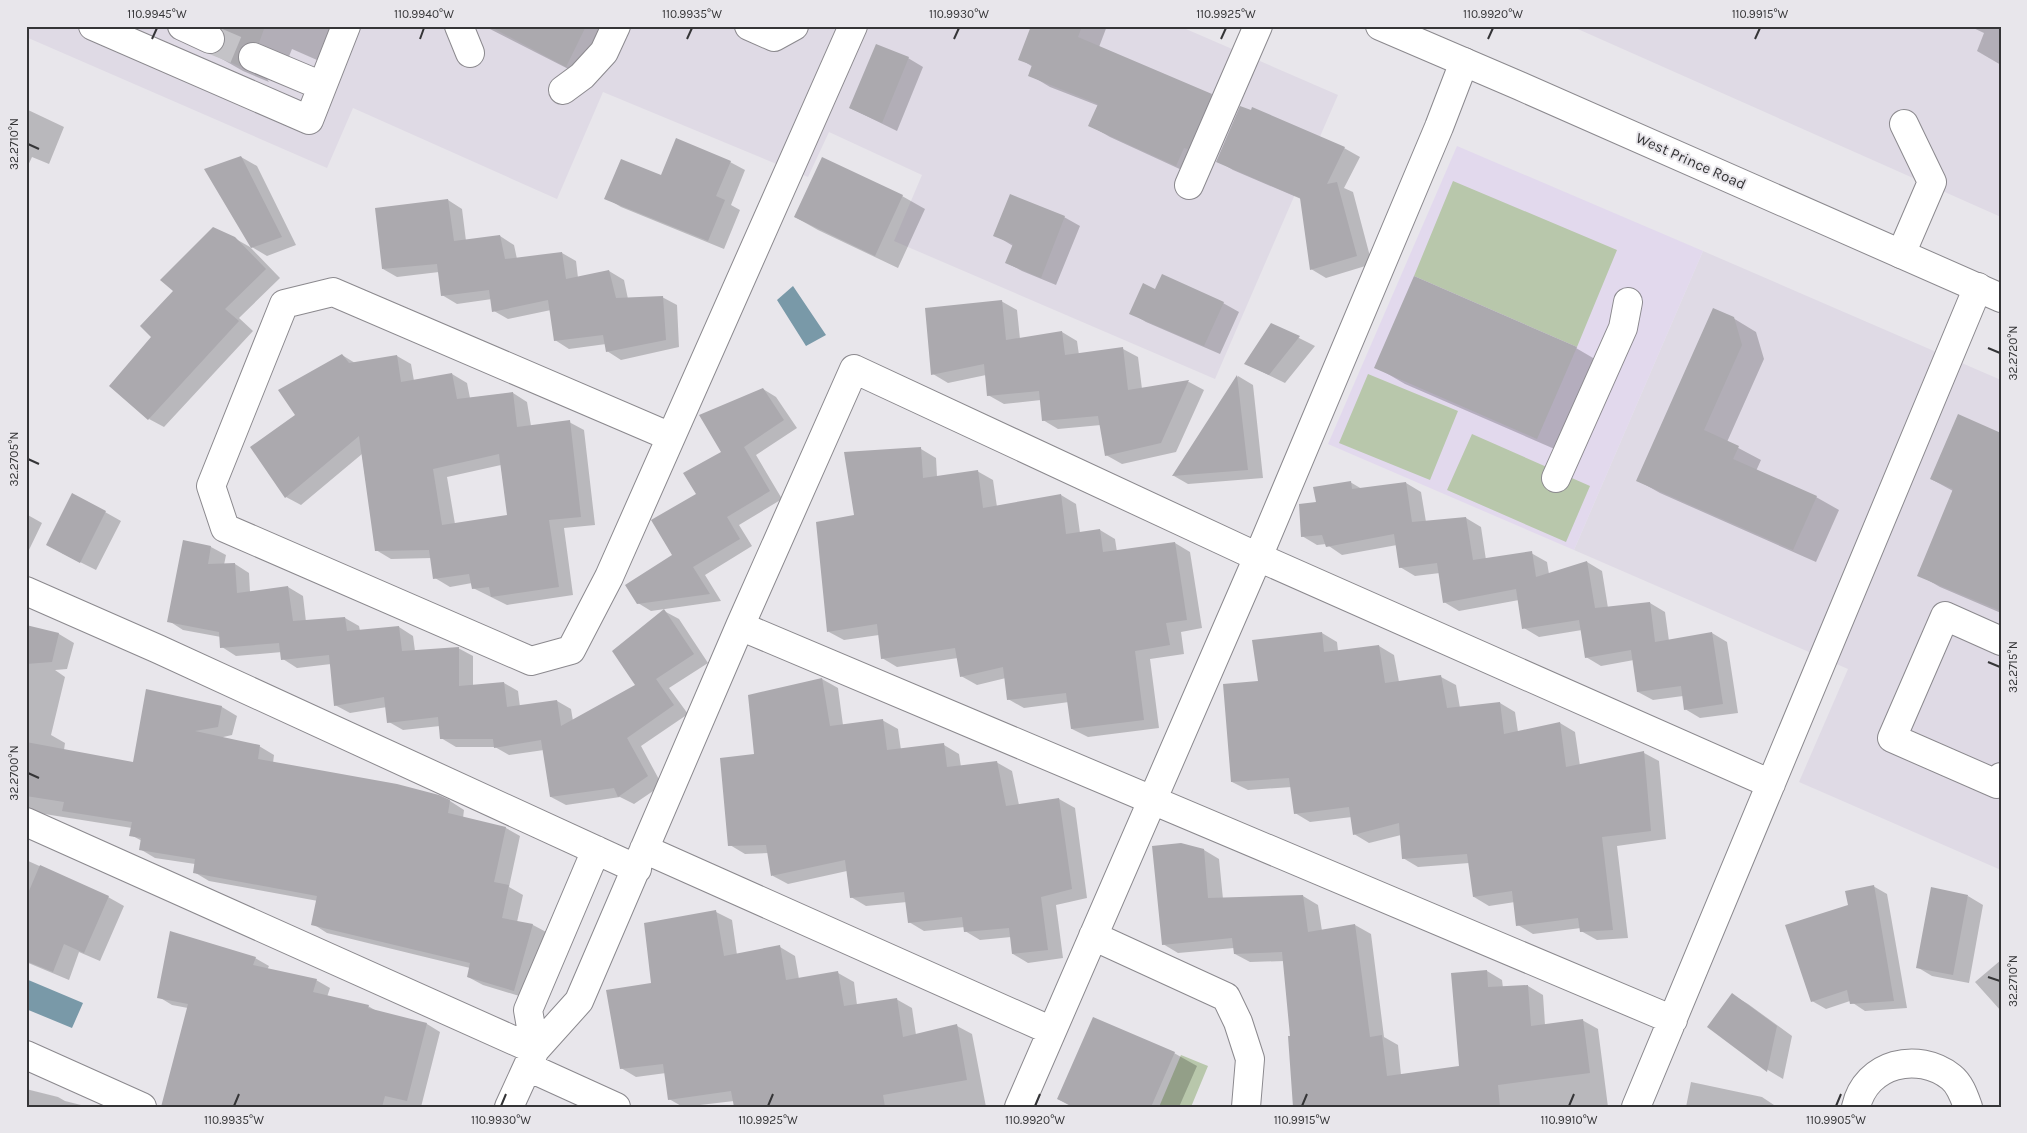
<svg xmlns="http://www.w3.org/2000/svg" width="2027" height="1133" font-family="Karla,sans-serif">
<rect width="100%" height="100%" fill="#e8e6eb"/>
<path fill="#dfdae5" d="M26 26H1179L1338 95 1215 379 894 241 922 175 829 132 808 177 603 92 557 199 353 108 327 168 26 37Z
M1571 26H2001V217Z
M1703 251 2001 380V870L1799 782 1848 669 1574 550Z"/>
<path fill="#e2d9ed" d="M1457 146 1703 251 1574 550 1328 444Z"/>
<path fill="#b8c7ab" d="M1453 181 1617 250 1577 347 1414 276Z
M1368 374 1458 411 1430 480 1339 443Z
M1472 434 1590 486 1566 542 1447 490Z
M1181 1055 1208 1066 1191 1107H1159Z"/>
<path fill="#7999a8" d="M793 286 826 335 806 346 777 300Z
M26 979 83 1003 72 1028 26 1009Z"/>
<path fill="#0003" fill-rule="evenodd" d="M220 26H331L317 60 292 49 288 59 266 77 269 82 243 71 215 55 226 46 227 37 224 30Z
M484 26H621L588 79Z
M1033 26H1107L1099 47 1211 95 1231 106 1197 177 1110 137 1089 125 1099 106 1050 87 1030 75 1033 67 1020 59Z
M1969 26H2001V65L1977 51 1984 33Z
M908 58 923 67 897 131 850 108Z
M26 109 64 127 49 164 32 157 26 170Z
M1344 148 1360 157 1344 188 1353 192 1372 264 1326 278 1311 269 1301 199 1233 170 1218 161Z
M241 157 257 166 296 245 267 256 252 247Z
M730 162 745 170 731 205 740 210 724 249 621 207 606 198 661 176Z
M902 196 925 209 898 268 818 230 795 217Z
M448 200 462 209 466 241 500 236 514 245 517 259 562 253 576 261 578 278 609 271 624 280 628 299 662 297 677 305 679 347 621 360 607 351 606 344 569 349 555 340 551 310 508 319 494 311 492 299 457 304 442 295 439 272 397 277 383 269Z
M1064 217 1080 226 1056 285 1022 271 1007 263 1013 246 995 235Z
M234 238 250 247 280 278 239 318 253 331 164 427 149 419Z
M1156 290 1223 303 1239 312 1220 354 1146 322 1131 313Z
M1001 301 1017 310 1020 339 1062 332 1077 341 1079 355 1123 349 1138 357 1142 389 1189 382 1204 390 1176 452 1122 464 1106 455 1101 425 1058 429 1043 420 1041 400 1004 404 988 395 986 375 948 383 933 374Z
M1733 318 1756 332 1764 359 1727 442 1761 460 1756 471 1816 497 1839 510 1816 562 1660 493 1637 480Z
M1271 324 1315 346 1285 383 1246 364Z
M1576 348 1605 365 1566 454 1405 384 1376 367Z
M342 355 355 363 397 356 411 364 414 381 452 374 467 383 470 398 513 393 527 402 531 426 569 422 584 430 595 525 564 528 573 595 507 605 473 588 472 583 450 587 435 578 432 558 391 559 376 550 362 454 301 505 286 497 297 415ZM501 465 508 516 455 524 447 477Z
M1238 376 1253 385 1263 478 1188 484 1174 476Z
M763 389 776 397 797 428 756 455 782 499 739 525 752 546 705 575 721 601 651 611 638 603 674 556 698 495 722 452Z
M2001 435V613L1940 587 1919 575 1953 491 1931 479Z
M921 449 936 458 937 477 977 471 993 480 997 507 1061 495 1076 504 1080 533 1100 530 1115 539 1117 552 1175 543 1190 552 1202 628 1181 632 1184 654 1150 659 1159 728 1088 737 1072 729 1069 702 1024 708 1008 699 1006 678 977 685 961 676 958 658 897 667 882 658 879 635 844 640 829 632 855 516Z
M1350 482 1362 489 1406 483 1421 492 1426 522 1466 518 1481 527 1486 560 1531 553 1547 562 1549 574 1587 562 1602 571 1608 608 1650 603 1665 612 1669 641 1712 633 1727 642 1738 713 1700 718 1685 709 1683 696 1653 700 1638 692 1634 660 1601 666 1586 657 1582 630 1539 637 1524 628 1519 600 1459 611 1444 602 1440 573 1415 576 1400 567 1397 545 1342 555 1326 544 1317 545 1302 536 1317 503Z
M105 512 121 521 96 570 62 553Z
M26 514 42 523 27 554H26Z
M184 541 211 547 226 555 224 565 235 564 249 573 250 592 288 587 303 596 306 622 345 618 359 626 360 631 399 627 413 636 415 651 458 648 473 656V686L504 683 518 691 520 707 557 701 571 709 573 721 637 685 664 611 679 619 708 663 669 688 688 714 641 746 662 785 634 804 620 797 566 805 551 797 544 750 509 755 495 747H456L441 738 440 726 403 730 389 722 387 707 350 713 335 705 331 664 297 668 283 659 282 652 236 656 222 647 221 637 183 630 169 621Z
M26 626 59 634 74 643 67 669 55 670 65 677 51 735 65 743 64 750 134 763 147 690 222 707 237 716 232 735 219 738 259 746 274 755 273 763 450 801 464 810 463 818 506 828 520 836 509 887 523 895 517 922 533 925 548 933 529 999 483 985 468 977 470 968 327 933 313 924 318 901 209 881 194 872 195 864 155 858 140 849 142 841 131 835 132 828 32 812 26 824Z
M1322 633 1337 642 1338 651 1379 646 1394 655 1399 682 1441 677 1456 685 1460 708 1500 703 1515 712 1518 732 1560 723 1575 732 1580 766 1644 753 1659 761 1666 839 1617 846 1628 938 1597 940 1581 931V928L1533 934 1518 925 1515 902 1489 906 1474 897 1469 863 1418 867 1403 858 1401 835 1369 843 1354 834 1352 817 1310 822 1295 813 1292 787 1248 790 1232 782 1259 683Z
M822 679 838 688 843 725 882 720 898 729 901 750 944 745 959 754 961 767 996 762 1012 771 1019 805 1059 799 1075 808 1087 898 1056 905 1063 958 1028 963 1013 954 1011 937 980 940 965 931V927L924 931 909 922 907 902 866 906 851 897 847 871 788 884 773 876 769 853 745 854 730 845 755 755 749 696Z
M1204 850 1219 859 1223 899 1303 896 1318 905 1322 931 1355 925 1371 934 1384 1037 1398 1045 1401 1075 1461 1067 1487 971 1502 980 1503 988 1528 986 1543 995 1545 1025 1582 1020 1598 1029 1608 1107H1294L1291 1037 1284 961 1250 962 1235 954 1234 948 1178 953 1163 944Z
M26 860 108 897 124 906 100 961 79 952 69 980 26 962Z
M1873 886 1887 894 1907 1008 1865 1011 1850 1001 1826 1009 1812 1001 1850 906Z
M1968 896 1983 905 1969 983 1932 976 1917 967Z
M716 912 732 920 737 955 780 947 795 956 799 979 838 973 854 982 857 1005 896 999 912 1008 916 1035 957 1026 972 1034 986 1107H735L734 1101 683 1107 669 1099 666 1073 636 1077 621 1068 653 984Z
M255 958 269 966 267 970 316 980 330 988 327 997 368 1006 380 1013 427 1024 440 1032 421 1107H235L188 1008 172 1005 159 997Z
M2001 960V1011L1975 982Z
M1733 995 1748 1004 1792 1036 1783 1079 1768 1070 1709 1027Z
M1174 1053 1197 1066 1179 1107H1072L1058 1099Z
M1691 1082 1762 1097 1777 1107H1686Z
M26 1089 58 1097 65 1101 89 1107H26Z"/>
<path fill="#aba9ae" fill-rule="evenodd" d="M218 26H265L259 43 251 42 243 45 239 51 238 59 241 67 212 54 219 51 224 45 225 37 223 30Z
M489 26H586L566 67Z
M1031 26H1082L1078 37 1212 94 1188 149 1184 148 1176 166 1088 126 1098 104 1028 76 1032 65 1018 60Z
M876 44 909 57 882 123 849 108Z
M1240 106 1251 110 1252 107 1345 147 1327 184 1337 182 1357 256 1310 270 1300 198 1216 162Z
M676 138 731 161 716 196 725 200 708 241 604 199 621 159 661 175Z
M241 156 282 237 251 248 204 169Z
M822 157 903 195 875 256 794 217Z
M1010 194 1065 216 1041 278 1005 263 1013 244 993 236Z
M448 199 454 241 500 235 505 259 562 252 566 279 609 270 616 298 663 296 666 340 606 352 603 335 554 341 548 300 492 312 489 290 441 296 437 264 382 269 375 208Z
M213 227 235 237 266 269 225 309 239 321 148 420 109 386 151 337 140 326 173 291 160 280Z
M1162 274 1224 302 1204 346 1129 314 1143 283 1155 289Z
M1414 276 1577 347 1537 439 1374 368Z
M1002 300 1006 340 1062 331 1065 355 1123 347 1128 390 1189 380 1161 443 1105 456 1098 416 1042 421 1039 391 987 396 984 364 931 375 925 308Z
M1713 308 1734 317 1742 345 1704 430 1739 446 1733 459 1817 496 1793 550 1636 481Z
M1271 323 1300 336 1269 375 1244 364Z
M342 354 349 363 397 355 401 382 452 373 457 399 513 392 517 427 570 420 581 517 549 520 559 587 491 597 489 587 472 589 469 574 433 579 429 550 375 551 359 436 285 498 250 447 295 415 278 390ZM499 454 507 515 442 525 433 469Z
M1237 375 1248 470 1172 476Z
M763 388 784 420 744 447 770 491 727 517 740 539 693 567 710 594 637 604 625 585 672 555 651 520 696 494 683 473 721 452 699 415Z
M1958 414 2001 433V611L1917 576 1953 489 1930 479Z
M921 447 923 478 978 470 983 508 1061 494 1066 534 1100 529 1103 552 1175 542 1187 620 1166 623 1170 645 1135 651 1144 720 1071 729 1066 693 1007 700 1003 667 960 677 955 648 881 659 877 624 827 632 816 522 854 515 844 452Z
M1351 481 1352 489 1406 482 1412 522 1466 517 1473 560 1532 551 1536 577 1587 561 1595 608 1650 602 1655 642 1712 632 1723 704 1684 710 1681 686 1637 692 1631 650 1585 658 1579 620 1522 629 1516 589 1443 603 1437 563 1399 568 1394 534 1326 547 1322 535 1301 537 1299 504 1316 502 1313 487Z
M72 493 106 511 80 563 46 545Z
M183 540 211 546 208 564 235 563 237 593 288 586 293 621 345 617 347 631 399 626 402 651 459 647V686L504 682 507 707 557 700 561 726 635 685 612 651 664 609 694 654 656 679 674 705 627 738 648 776 618 797 614 788 550 797 541 740 494 748 493 739H440L438 717 387 723 384 697 334 706 329 655 281 660 279 643 220 648 219 632 167 622Z
M26 625 59 633 52 662 26 664Z
M1322 632 1324 652 1379 645 1385 683 1441 675 1447 708 1500 702 1504 734 1560 722 1566 767 1644 751 1651 831 1602 837 1613 930 1580 932 1578 918 1516 926 1512 891 1473 897 1467 854 1402 859 1399 823 1353 835 1349 807 1294 814 1289 778 1231 782 1223 684 1258 681 1252 640Z
M822 678 830 726 883 719 887 750 944 743 947 767 997 761 1006 806 1059 798 1072 889 1041 897 1048 950 1012 954 1009 928 964 932 962 917 908 923 904 892 850 898 845 860 771 876 766 845 728 846 720 758 754 754 748 695Z
M146 689 222 706 218 727 195 731 260 745 258 759 397 784 439 795 450 800 448 813 506 827 494 882 509 885 502 918 533 924 514 991 467 977 470 963 311 925 317 896 193 873 195 859 139 850 141 838 129 836 132 822 62 811 64 802 26 796V742L133 762Z
M1181 843 1204 849 1208 898 1303 895 1308 932 1355 924 1370 1037 1382 1035 1387 1076 1459 1066 1451 973 1487 970 1488 987 1528 985 1531 1026 1583 1019 1590 1073 1498 1085 1500 1107H1293L1288 1036H1290L1282 952 1234 954 1232 938 1162 945 1152 846Z
M40 865 109 896 84 953 64 944 53 972 26 961V898Z
M1874 885 1894 1001 1850 1004 1847 990 1811 1002 1785 925 1848 905 1845 891Z
M1931 887 1968 895 1953 975 1916 968Z
M716 910 724 956 780 945 786 980 838 971 844 1006 897 998 903 1037 957 1024 967 1080 883 1095 885 1107H734L731 1091 668 1100 663 1064 620 1069 606 990 651 983 644 923Z
M170 931 256 957 253 965 317 979 313 992 369 1005 368 1008 427 1023 407 1101 385 1096 382 1107H161L188 1004 157 998Z
M1732 993 1777 1026 1767 1072 1707 1027Z
M1093 1017 1175 1052 1151 1107H1074L1057 1099Z"/>
<g fill="none" stroke-linecap="round" stroke-linejoin="round">
<path stroke="#c4c3c7" stroke-width="28" stroke-dasharray="28 14" stroke-linecap="butt" d="M210 39 253 57"/>
<g stroke="#8b898e" stroke-width="30">
<path id="minor" d="M93 26 309 120 346 26
M182 26 210 39
M459 26 470 53
M749 26 774 37 794 26
M253 57 322 86
M563 90 582 76 604 52 616 26
M1189 185 1258 26
M1901 254 1932 182 1904 124
M671 437 333 292 284 304 211 486 225 528 531 661 571 650 609 577 853 26
M1556 478 1623 328 1628 302
M26 591 158 649 637 869
M740 626 1673 1020
M2001 641 1945 616 1892 738 1997 784 2001 777
M26 822 535 1050
M644 849 1052 1031
M1093 936 1226 997 1238 1022 1250 1059 1246 1107
M535 1050 528 1010 596 850
M26 1055 142 1107
M528 1067 616 1107
M509 1107 535 1050 579 1001 740 626 854 369 1258 557 1771 784
M1019 1107 1258 557 1439 127 1464 62
M1636 1107 1978 287
M1856 1107C1866 1063 1918 1051 1951 1077 1960 1084 1964 1096 1968 1107"/>
</g>
<g stroke="#8b898e" stroke-width="30">
<path id="major" d="M1380 26 1520 86 2001 298"/>
</g>
<use href="#minor" stroke="#fff" stroke-width="28"/>
<use href="#major" stroke="#fff" stroke-width="28"/>
</g>
<path fill="none" stroke="#353537" stroke-width="2" d="M152 39 157 28M420 39 424 28M687 39 692 28M954 39 959 28M1221 39 1226 28M1488 39 1493 28M1755 39 1760 28M28 144 39 149M1988 348 2000 353M28 459 39 464M1988 662 2000 667M28 773 39 778M1988 977 2000 981M234 1106 239 1094M501 1106 506 1094M768 1106 773 1094M1035 1106 1040 1094M1302 1106 1307 1094M1569 1106 1574 1094M1836 1106 1841 1094"/>
<g text-anchor="middle" stroke-width="4" stroke-linejoin="round" paint-order="stroke">
<g font-size="15" fill="#353537" stroke="#e8e6eb">
<text transform="translate(1691 161) rotate(24)" y="5">West Prince Road</text>
</g>
</g>
<rect width="2027" height="1133" fill="none" stroke="#e8e6eb" stroke-width="55"/>
<rect x="28" y="28" width="1972" height="1078" fill="none" stroke="#353537" stroke-width="2"/>
<g font-size="12" text-anchor="middle" fill="#353537">
<text x="157" y="18">110.9945°W</text>
<text x="424" y="18">110.9940°W</text>
<text x="692" y="18">110.9935°W</text>
<text x="959" y="18">110.9930°W</text>
<text x="1226" y="18">110.9925°W</text>
<text x="1493" y="18">110.9920°W</text>
<text x="1760" y="18">110.9915°W</text>
<text transform="translate(14 144) rotate(-90)" y="4">32.2710°N</text>
<text transform="translate(2013 353) rotate(-90)" y="4">32.2720°N</text>
<text transform="translate(14 459) rotate(-90)" y="4">32.2705°N</text>
<text transform="translate(2013 667) rotate(-90)" y="4">32.2715°N</text>
<text transform="translate(14 773) rotate(-90)" y="4">32.2700°N</text>
<text transform="translate(2013 981) rotate(-90)" y="4">32.2710°N</text>
<text x="234" y="1124">110.9935°W</text>
<text x="501" y="1124">110.9930°W</text>
<text x="768" y="1124">110.9925°W</text>
<text x="1035" y="1124">110.9920°W</text>
<text x="1302" y="1124">110.9915°W</text>
<text x="1569" y="1124">110.9910°W</text>
<text x="1836" y="1124">110.9905°W</text>
</g>
</svg>
